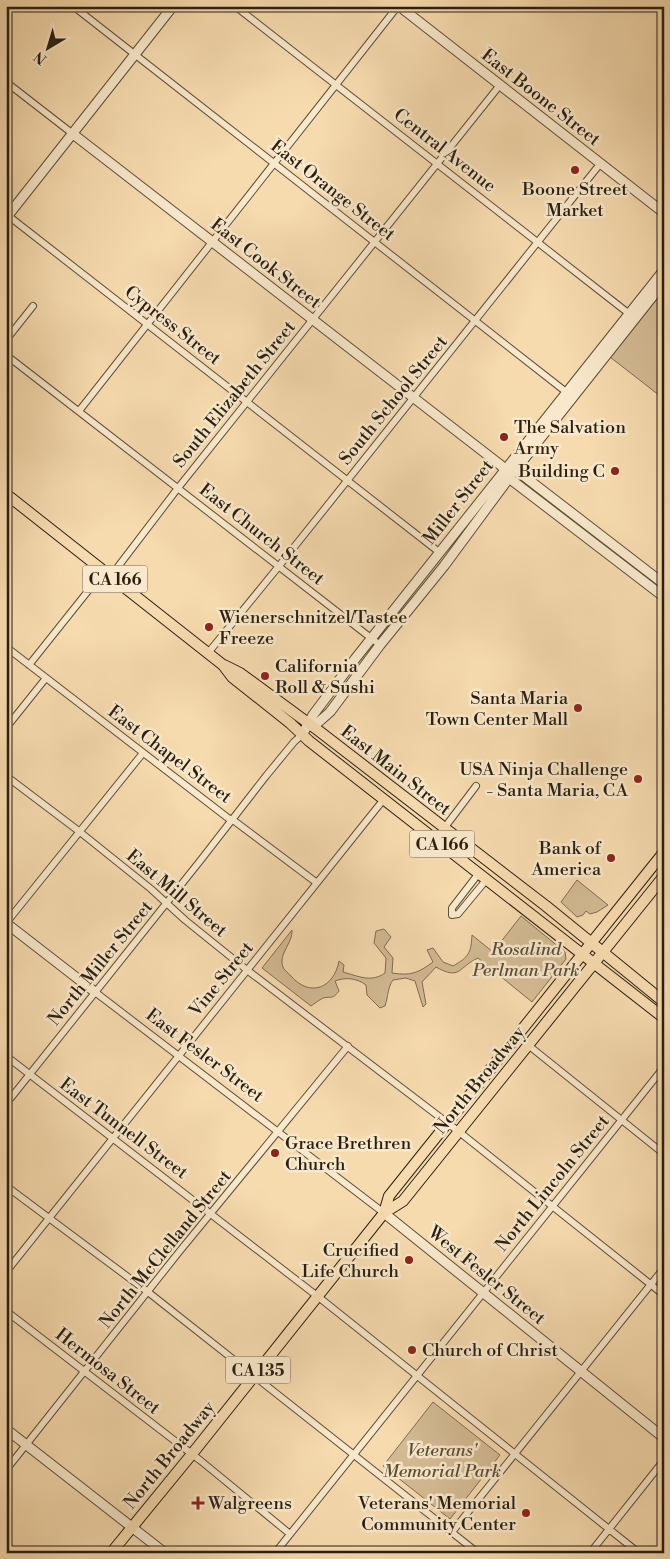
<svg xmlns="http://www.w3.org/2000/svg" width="670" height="1559" font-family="'Libre Bodoni',serif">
<rect width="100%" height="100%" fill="#f6dbaf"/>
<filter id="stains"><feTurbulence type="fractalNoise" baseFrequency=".004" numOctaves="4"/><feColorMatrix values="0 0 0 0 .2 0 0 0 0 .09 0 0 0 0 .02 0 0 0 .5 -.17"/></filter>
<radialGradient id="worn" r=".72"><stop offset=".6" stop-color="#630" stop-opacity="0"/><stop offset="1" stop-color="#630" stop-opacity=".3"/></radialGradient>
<path fill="#d3bb94" stroke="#7e6d53" d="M664 290V399L610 357Z
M577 880 608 905 597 912 590 914 586 911 583 915 577 917 561 902Z
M521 916 565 952 566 959 532 1002 478 958C458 967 461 981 436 967L422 982 426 1004 423 1007 415 981 406 978 393 980C388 986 388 997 385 1006L380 1008 367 995 366 985C357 978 345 977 335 981L339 991C332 1000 332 996 323 998 319 1000 314 1004 311 1006L262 968 292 930C293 943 278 954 283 967 284 970 289 974 291 976 310 998 334 988 339 961L344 965 343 972C358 976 371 983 385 973L386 958 374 943 376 931 384 929 391 937 384 947 393 958 392 973C411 976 418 973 433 962L427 950 433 948 443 962 453 966C469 957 471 953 472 935L493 952Z
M433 1402 500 1455 450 1519 383 1466Z"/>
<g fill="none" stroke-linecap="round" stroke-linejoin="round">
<g stroke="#5d4e39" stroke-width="8">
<path id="minor" d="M73 6 570 395
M235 6 632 316
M6 82 73 134
M6 214 439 552
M6 340 33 306
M6 355 380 645
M79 411 398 6
M6 647 228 818 233 820 317 883
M208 653 279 566 600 164
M29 665 96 581C102 575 110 573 117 568L178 488 500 85
M6 728 46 678
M6 776 80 832 151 889 185 920 247 970 458 1131 664 1295
M436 839 476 786
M479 873 452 908V915L458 914 487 879
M6 923 143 753
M95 992 384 1213
M528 1045 664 1154
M6 1056 321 1299 639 1553
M6 1104 200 861 266 776 294 742 304 733
M6 1186 148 1292 478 1553
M6 1272 384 799
M6 1311 201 1461 290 1534
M6 1470 179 1252 348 1046
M452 1532 664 1268
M275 1553 664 1067
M590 1553 664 1460"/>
</g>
<g stroke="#5d4e39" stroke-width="11">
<path id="tertiary" d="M399 6 664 213
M73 134 498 463 505 469 509 478 664 597
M6 218 173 6
M510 470H516L664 584
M313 727 330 712 380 645 444 566 509 478 664 282
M302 735 313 715 355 659 664 270
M6 923 95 992
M384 1213 664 1438
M6 1429 165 1553"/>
</g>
<g stroke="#2a1f12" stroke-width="12">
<path id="primary" d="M6 494 223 665 232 677 290 723 309 741 664 1018
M224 665 240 673 319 731 546 906 664 1002
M384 1213 389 1196 664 852
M111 1553 192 1454 384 1213 403 1201 664 876"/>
</g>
<use href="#minor" stroke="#f9e8cb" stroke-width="6"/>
<use href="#tertiary" stroke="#f9e8cb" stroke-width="9"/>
<use href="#primary" stroke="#f6dbaf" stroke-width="10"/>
</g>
<g fill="#8f2418" stroke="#f9e8cb" stroke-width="2">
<circle cx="575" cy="170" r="5"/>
<circle cx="504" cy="437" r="5"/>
<circle cx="615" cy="471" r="5"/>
<circle cx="209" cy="627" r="5"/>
<circle cx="265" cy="676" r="5"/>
<circle cx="578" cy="708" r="5"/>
<circle cx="638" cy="779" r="5"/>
<circle cx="611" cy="858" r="5"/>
<circle cx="275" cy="1153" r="5"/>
<circle cx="409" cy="1260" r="5"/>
<circle cx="412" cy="1350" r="5"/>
<path d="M195.5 1495.5h5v5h5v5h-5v5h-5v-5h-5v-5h5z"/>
<circle cx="526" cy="1513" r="5"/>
</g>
<g text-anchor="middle" stroke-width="5" stroke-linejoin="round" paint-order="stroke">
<g fill="#f9e8cb" stroke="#685b4a" stroke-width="1">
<rect x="82.5" y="565.5" width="65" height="27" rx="4"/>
<rect x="409.5" y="830.5" width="65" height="27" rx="4"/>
<rect x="225.5" y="1356.5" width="65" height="27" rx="4"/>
</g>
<g font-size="16" font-weight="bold" fill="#2a1f12">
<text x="115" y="585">CA 166</text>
<text x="442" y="850">CA 166</text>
<text x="258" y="1376">CA 135</text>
</g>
<g font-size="18" fill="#2a1f12" stroke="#f9e8cb">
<text transform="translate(541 97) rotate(38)" y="6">East Boone Street</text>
<text transform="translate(445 150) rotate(38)" y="6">Central Avenue</text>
<text transform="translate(333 190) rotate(38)" y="6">East Orange Street</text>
<text transform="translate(266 263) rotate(38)" y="6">East Cook Street</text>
<text transform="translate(173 325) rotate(38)" y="6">Cypress Street</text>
<text transform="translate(234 394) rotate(-51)" y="6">South Elizabeth Street</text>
<text transform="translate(393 400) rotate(-51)" y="6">South School Street</text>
<text transform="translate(458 502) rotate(-52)" y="6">Miller Street</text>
<text transform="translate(262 534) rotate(38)" y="6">East Church Street</text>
<text transform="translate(170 754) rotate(37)" y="6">East Chapel Street</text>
<text transform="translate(396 770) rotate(38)" y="6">East Main Street</text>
<text transform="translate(177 893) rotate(40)" y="6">East Mill Street</text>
<text transform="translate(100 963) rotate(-51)" y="6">North Miller Street</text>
<text transform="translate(221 979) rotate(-51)" y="6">Vine Street</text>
<text transform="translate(205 1055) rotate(37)" y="6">East Fesler Street</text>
<text transform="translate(479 1080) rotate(-51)" y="6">North Broadway</text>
<text transform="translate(124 1128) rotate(37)" y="6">East Tunnell Street</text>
<text transform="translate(552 1183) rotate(-51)" y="6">North Lincoln Street</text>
<text transform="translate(165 1249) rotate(-51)" y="6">North McClelland Street</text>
<text transform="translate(487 1275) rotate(39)" y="6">West Fesler Street</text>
<text transform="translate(108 1371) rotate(38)" y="6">Hermosa Street</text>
<text transform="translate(169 1455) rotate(-51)" y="6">North Broadway</text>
</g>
<g font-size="18" fill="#2a1f12" stroke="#f9e8cb" text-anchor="start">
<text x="575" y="195" text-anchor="middle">Boone Street<tspan x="575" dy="21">Market</tspan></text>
<text x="514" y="433">The Salvation<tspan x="514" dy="21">Army</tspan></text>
<text x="605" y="477" text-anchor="end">Building C</text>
<text x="219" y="623">Wienerschnitzel/Tastee<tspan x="219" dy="21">Freeze</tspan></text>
<text x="275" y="672">California<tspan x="275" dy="21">Roll &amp; Sushi</tspan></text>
<text x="568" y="704" text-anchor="end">Santa Maria<tspan x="568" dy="21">Town Center Mall</tspan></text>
<text x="628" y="775" text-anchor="end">USA Ninja Challenge<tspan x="628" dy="21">- Santa Maria, CA</tspan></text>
<text x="601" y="854" text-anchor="end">Bank of<tspan x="601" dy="21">America</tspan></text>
<text x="285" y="1149">Grace Brethren<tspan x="285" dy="21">Church</tspan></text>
<text x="399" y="1256" text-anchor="end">Crucified<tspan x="399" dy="21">Life Church</tspan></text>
<text x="422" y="1356">Church of Christ</text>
<text x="208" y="1509">Walgreens</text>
<text x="516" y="1509" text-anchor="end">Veterans' Memorial<tspan x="516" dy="21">Community Center</tspan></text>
</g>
<g font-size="18" font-style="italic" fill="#5d4e39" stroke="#f9e8cb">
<text x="526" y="955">Rosalind<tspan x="526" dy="21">Perlman Park</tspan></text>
<text x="442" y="1456">Veterans'<tspan x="442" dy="21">Memorial Park</tspan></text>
</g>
</g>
<rect width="670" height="1559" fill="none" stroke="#f6dbaf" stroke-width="25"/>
<rect x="8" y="8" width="655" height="1544" fill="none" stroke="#2a1f12" stroke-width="2.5"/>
<rect x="12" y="12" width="645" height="1534" fill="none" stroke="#2a1f12"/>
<g transform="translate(48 48) rotate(218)" stroke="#f9e8cb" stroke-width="4" paint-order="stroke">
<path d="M0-4L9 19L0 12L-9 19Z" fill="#2a1f12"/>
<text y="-8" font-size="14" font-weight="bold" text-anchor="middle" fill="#2a1f12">N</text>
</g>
<rect width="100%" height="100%" filter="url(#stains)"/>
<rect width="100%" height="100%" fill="url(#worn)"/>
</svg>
